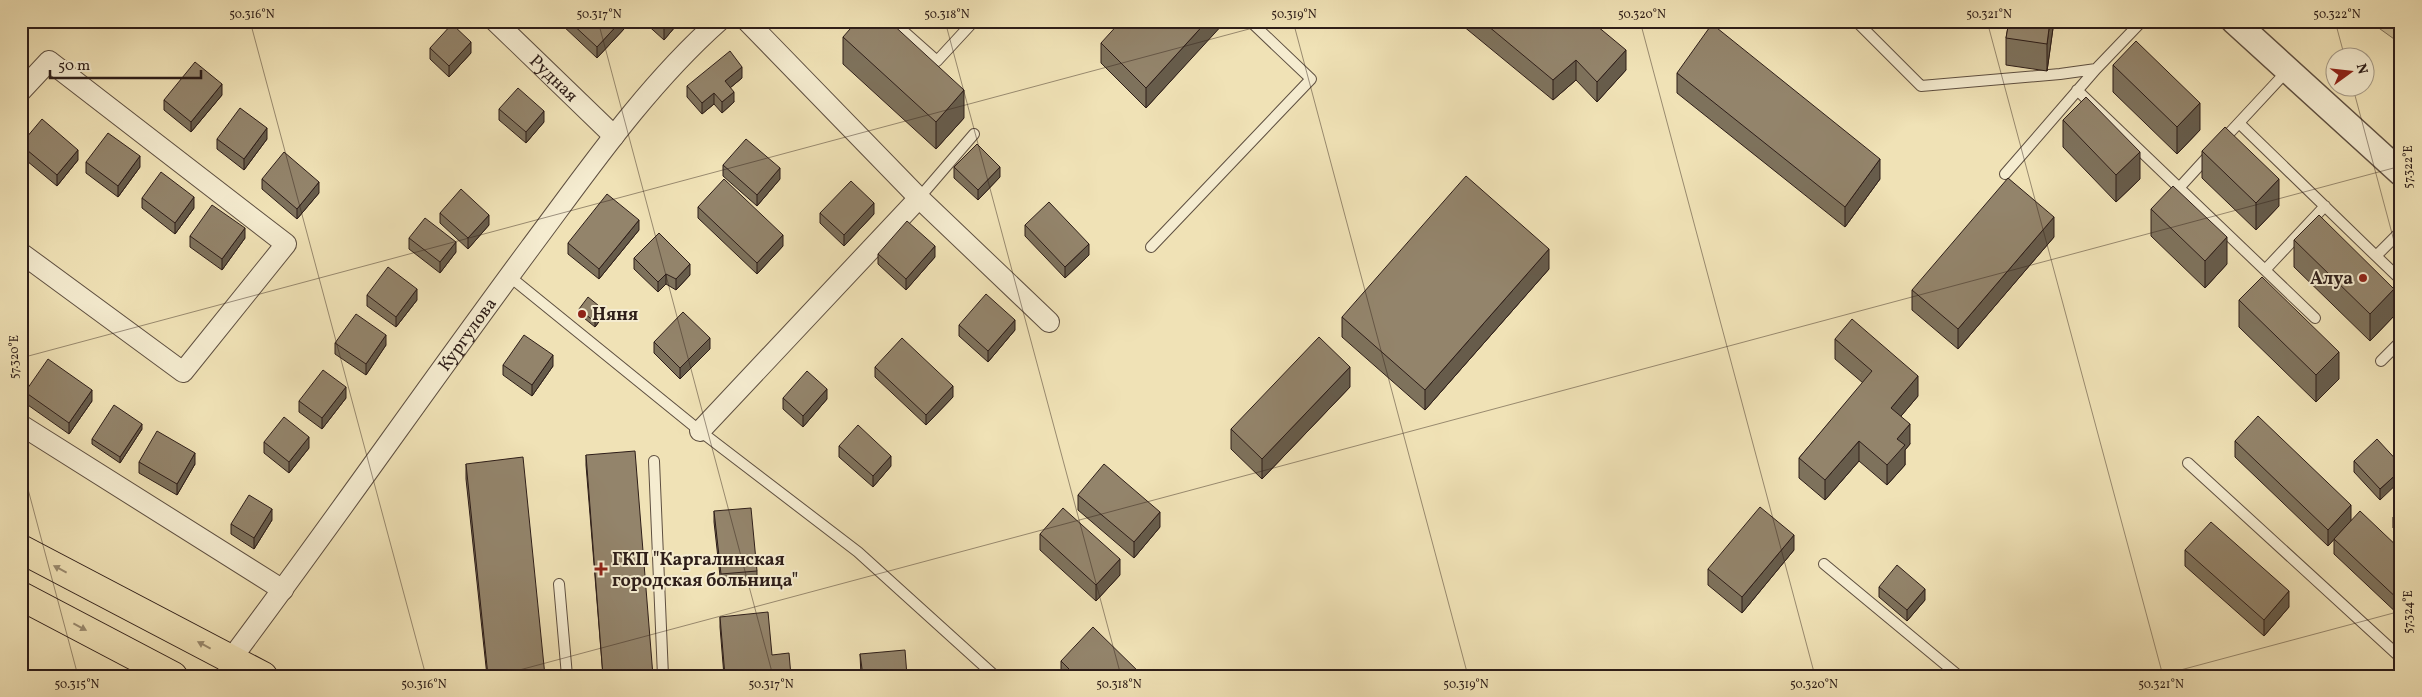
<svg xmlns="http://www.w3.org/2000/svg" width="2422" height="697" font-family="Vollkorn,serif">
<rect width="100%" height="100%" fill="#f0e2b6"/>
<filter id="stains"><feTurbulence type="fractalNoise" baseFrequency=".004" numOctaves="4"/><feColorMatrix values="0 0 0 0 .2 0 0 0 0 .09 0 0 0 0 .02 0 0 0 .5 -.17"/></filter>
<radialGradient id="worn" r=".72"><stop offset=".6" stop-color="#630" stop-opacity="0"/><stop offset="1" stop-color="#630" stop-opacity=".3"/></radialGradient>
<path fill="#cfc19b" stroke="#7e705a" d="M2369 21H2401V44Z"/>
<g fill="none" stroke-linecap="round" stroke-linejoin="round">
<g stroke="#5e4f40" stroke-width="12">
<path id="service" d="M892 21 937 61 974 21
M1856 21 1921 86 2060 74 2096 69 2142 21
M2077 90 2315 318
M2239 123 2376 256 2401 231
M2222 141 2288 70
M2005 174 2096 69
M2179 188 2211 153
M919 198 974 134
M1151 247 1311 79 1250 21
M2376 256 2401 280
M2265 270 2325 206
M509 276 700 431 858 552 995 676
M2381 361 2401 341
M654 461 663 676
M2188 463 2401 658
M1824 564 1959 676
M559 584 567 676"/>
</g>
<g stroke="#5e4f40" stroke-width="22">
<g id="minor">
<path id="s1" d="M495 21 614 136"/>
<path d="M747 21 919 198 1049 322"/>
<path d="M21 91 49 61 286 244 183 372 21 253"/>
<path d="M21 425 283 590"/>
<path d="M700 431 919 198"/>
<path id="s2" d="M227 676 231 659C333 523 429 384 530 248 589 169 645 87 719 21"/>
</g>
</g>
<g stroke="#5e4f40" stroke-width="28">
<path id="tertiary" d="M2234 21 2401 173"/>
</g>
<g stroke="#2e1e19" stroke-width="30">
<path id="primary" d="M21 549 263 676
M21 596 173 676"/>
</g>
<use href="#service" stroke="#f5ecd0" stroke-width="10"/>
<use href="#minor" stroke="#f5ecd0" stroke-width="20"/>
<use href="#tertiary" stroke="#f5ecd0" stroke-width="25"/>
<use href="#primary" stroke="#f0e2b6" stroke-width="28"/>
</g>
<path fill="#7e725c" stroke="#2e1e19" d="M561 21H624V29L597 58 561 24Z
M643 21H680L664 40Z
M937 21H946L941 26Z
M1225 21 1146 108 1101 63V43Z
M1457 21H1591L1626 70 1597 102 1576 80 1553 100Z
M2009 21H2054L2047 71 2006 65V38Z
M843 37 964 118 936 149 843 64Z
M430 48 471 53 449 77 430 59Z
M2113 65 2200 130 2177 154 2113 92Z
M1677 73 1880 179 1845 227 1677 93Z
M742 78 730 88 734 102 722 113 714 104 702 114 687 97V86Z
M222 95 191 132 164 110V100Z
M499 109 544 122 526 143 499 120Z
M2063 120 2140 179 2116 202 2063 147Z
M217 139H267L244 170 217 149Z
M21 144 78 160 57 186 21 156Z
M2202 151 2279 206 2256 230 2202 178Z
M86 162 140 167 118 197 86 173Z
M723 165 780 179 757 206 723 176Z
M954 167 1000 177 978 200 954 178Z
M262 179 319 193 297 219 262 189Z
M142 198 194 208 175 234 142 208Z
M698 207 783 246 757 274 698 218Z
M2151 209 2227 264 2205 288 2151 236Z
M440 213 489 225 468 249 440 223Z
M820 213 874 214 844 246 820 223Z
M1025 225 1089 255 1065 278 1025 236Z
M639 230 599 279 568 254V243Z
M190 236 245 238 222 270 190 247Z
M2054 237 1958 349 1912 310V290Z
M409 238 456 252 440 273 409 249Z
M2294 240 2394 316 2370 341 2294 267Z
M878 254 935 257 906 290 878 264Z
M634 258 690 275 676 290 666 284 658 292 634 269Z
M1549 269 1425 410 1342 337V317Z
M367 295 417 300 396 327 367 306Z
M2239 300 2339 379 2316 402 2239 327Z
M579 309 604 315 595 327 579 314Z
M959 325 1015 330 988 362 959 336Z
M1835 339 1918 396 1901 416 1910 444 1905 450V465L1887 485 1859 461 1825 500 1799 478V458L1863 383 1835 359Z
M654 342 710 349 680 379 654 353Z
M335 343 386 345 366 375 335 354Z
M503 365 553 366 532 396 503 375Z
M875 367 953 397 926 425 875 377Z
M1350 387 1262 479 1231 449V429Z
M25 392 92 401 69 434 25 403Z
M346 398 322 429 299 412V401Z
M783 398 827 399 803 427 783 409Z
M142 429 120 463 92 444V439Z
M2235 441 2351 520 2401 550V617L2334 554V539L2328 546 2235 457Z
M264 442 309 448 289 473 264 453Z
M839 446 891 466 873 487 839 457Z
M586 455 653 676H603L586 465Z
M2354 461 2401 465 2380 500 2354 472Z
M139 462 195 464 177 495 139 473Z
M466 464 545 676H487L466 479Z
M1078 495 1160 527 1134 558 1078 510Z
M2401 509V535L2393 528V517Z
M714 511 757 571V581L721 585 714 522Z
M272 520 254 549 231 534V524Z
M1040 534 1120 575 1096 601 1040 550Z
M1794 550 1742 613 1708 585V569Z
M2185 550 2289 607 2264 636 2185 566Z
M1879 587 1925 600 1907 621 1879 597Z
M720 617 772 655 791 676H724L720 627Z
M860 654 907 676H861Z
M1061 661 1143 676H1061Z"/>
<path fill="#675c4b" stroke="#2e1e19" d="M621 21H624V29L597 58V47Z
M670 21H680L664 40V29Z
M941 21H946L941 26Z
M1207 21 1225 22 1146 108V88Z
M2050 21H2054L2047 71V44Z
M471 42V53L449 77V66Z
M1626 50V70L1597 102V82Z
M1576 60V80L1553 100V80Z
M742 67V78L725 92V81Z
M222 84V95L191 132V122Z
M964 90V118L936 149V122Z
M734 92V102L722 113V102Z
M714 93V104L702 114V103Z
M2200 103V130L2177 154V127Z
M544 111V122L526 143V132Z
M267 128V139L244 170V159Z
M78 150V160L57 186V175Z
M2140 152V179L2116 202V175Z
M140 156V167L118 197V186Z
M1880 159V179L1845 227V207Z
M1000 167V177L978 200V190Z
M780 168V179L757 206V195Z
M2279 179V206L2256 230V203Z
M319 182V193L297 219V209Z
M194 197V208L175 234V223Z
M874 203V214L844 246V235Z
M489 215V225L468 249V238Z
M2054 217V237L1958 349V329Z
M639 220V230L599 279V269Z
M245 228V238L222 270V259Z
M783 235V246L757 274V263Z
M2227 237V264L2205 288V261Z
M456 242V252L440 273V262Z
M1089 244V255L1065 278V267Z
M935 246V257L906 290V279Z
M1549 249V269L1425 410V390Z
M690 264V275L676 290V279Z
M666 274V284L658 292V282Z
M417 289V300L396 327V317Z
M2394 289V316L2370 341V314Z
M604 310V315L595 327V322Z
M1015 320V330L988 362V351Z
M386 335V345L366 375V364Z
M710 338V349L680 379V368Z
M2339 352V379L2316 402V375Z
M553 355V366L532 396V385Z
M1350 367V387L1262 479V459Z
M1918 376V396L1891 428V408Z
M953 386V397L926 425V415Z
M346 387V398L322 429V418Z
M827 389V399L803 427V416Z
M92 390V401L69 434V423Z
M142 424V429L120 463V457Z
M1910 424V444L1905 450V465L1887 485V465L1897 439Z
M309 437V448L289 473V462Z
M1859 441V461L1825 500V480Z
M195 453V464L177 495V484Z
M891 456V466L873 487V476Z
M2401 470V480L2380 500V489Z
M2351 505V521L2328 546V530Z
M272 509V520L254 549V538Z
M1160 512V527L1134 558V542Z
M1794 535V550L1742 613V597Z
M1120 559V575L1096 601V585Z
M1925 589V600L1907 621V610Z
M2289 591V607L2264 636V620Z"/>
<path fill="#93846b" stroke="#2e1e19" d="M569 21H621L597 47Z
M655 21H670L664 29Z
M857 21H889L964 90 936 122 843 37Z
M1121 21H1207L1146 88 1101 43Z
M1482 21H1591L1626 50 1597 82 1576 60 1553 80Z
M2009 21H2050L2047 44 2006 38Z
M452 24 471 42 449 66 430 48Z
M1712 24 1880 159 1845 207 1677 73Z
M2136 41 2200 103 2177 127 2113 65Z
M730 51 742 67 725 81 734 92 722 102 714 93 702 103 687 86Z
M195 62 222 84 191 122 164 100Z
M518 88 544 111 526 132 499 109Z
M2086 97 2140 152 2116 175 2063 120Z
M240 108 267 128 244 159 217 139Z
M42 119 78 150 57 175 21 145V144Z
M2225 127 2279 179 2256 203 2202 151Z
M108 133 140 156 118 186 86 162Z
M746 139 780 168 757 195 723 165Z
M977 144 1000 167 978 190 954 167Z
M284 152 319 182 297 209 262 179Z
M161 172 194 197 175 223 142 198Z
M1466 176 1549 249 1425 390 1342 317Z
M2008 178 2054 217 1958 329 1912 290Z
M724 179 783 235 757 263 698 207Z
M851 181 874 203 844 235 820 213Z
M2173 186 2227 237 2205 261 2151 209Z
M461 189 489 215 468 238 440 213Z
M607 194 639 220 599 269 568 243Z
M1049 202 1089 244 1065 267 1025 225Z
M212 205 245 228 222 259 190 236Z
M2319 215 2394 289 2370 314 2294 240Z
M425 218 456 242 440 262 409 238Z
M907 221 935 246 906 279 878 254Z
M659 233 690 264 676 279 666 274 658 282 634 258Z
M388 267 417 289 396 317 367 295Z
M2262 277 2339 352 2316 375 2239 300Z
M986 294 1015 320 988 351 959 325Z
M588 297 604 310 595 322 579 309Z
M683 312 710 338 680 368 654 342Z
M356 314 386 335 366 364 335 343Z
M1852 319 1918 376 1891 408 1910 424 1897 439 1905 445 1887 465 1859 441 1825 480 1799 458 1872 371 1835 339Z
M524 335 553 355 532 385 503 365Z
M1319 337 1350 367 1262 459 1231 429Z
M902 338 953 386 926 415 875 367Z
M48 359 92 390 69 423 25 392Z
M323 370 346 387 322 418 299 401Z
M807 371 827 389 803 416 783 398Z
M114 405 142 424 120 457 92 439Z
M2258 416 2351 505 2328 530 2235 441Z
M284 417 309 437 289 462 264 442Z
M858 425 891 456 873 476 839 446Z
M157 431 195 453 177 484 139 462Z
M2377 439 2401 465V470L2380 489 2354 461Z
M635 451 653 676H603L586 455Z
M523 457 545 676H488L466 464Z
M1104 464 1160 512 1134 542 1078 495Z
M249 495 272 509 254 538 231 524Z
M1760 507 1794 535 1742 597 1708 569Z
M751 508 757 571 721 574 714 511Z
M1063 508 1120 559 1096 585 1040 534Z
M2401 509V524L2393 517Z
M2360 511 2401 550V602L2334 539Z
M2211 522 2289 591 2264 620 2185 550Z
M1897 565 1925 589 1907 610 1879 587Z
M768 612 772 655 789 653 791 676H725L720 617Z
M1093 627 1143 676H1076L1061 661Z
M905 650 907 676H863L860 654Z"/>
<defs><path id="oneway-solid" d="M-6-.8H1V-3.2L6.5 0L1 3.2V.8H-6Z" transform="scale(1.25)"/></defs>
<g fill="#998a6f">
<use href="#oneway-solid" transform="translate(60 569) rotate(-152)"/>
<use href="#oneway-solid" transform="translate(80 627) rotate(28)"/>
<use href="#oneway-solid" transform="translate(204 645) rotate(-152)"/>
</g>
<path fill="none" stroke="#2e1e19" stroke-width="1" stroke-opacity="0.45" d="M250 21 426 676M598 21 773 676M945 21 1121 676M1293 21 1468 676M1640 21 1815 676M1987 21 2163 676M2335 21 2345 58M2353 88 2401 267M21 358 1279 21M21 463 78 676M497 676 2401 166M2158 676 2401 611"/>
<g fill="#8f2418" stroke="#f5ecd0" stroke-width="2">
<circle cx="2363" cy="278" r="5"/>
<circle cx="582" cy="314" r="5"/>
<path d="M598.5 561.5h5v5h5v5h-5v5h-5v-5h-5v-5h5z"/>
</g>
<g text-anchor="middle" stroke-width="4" stroke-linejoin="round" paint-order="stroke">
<g font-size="18" fill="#2e1e19" stroke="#f5ecd0">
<text dy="6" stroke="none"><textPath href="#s1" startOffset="82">Рудная</textPath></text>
<text dy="6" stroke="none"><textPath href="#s2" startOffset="419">Кургулова</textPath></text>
</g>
<g font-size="18" font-weight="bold" fill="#2e1e19" stroke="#f5ecd0" text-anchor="start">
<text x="2353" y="284" text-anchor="end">Алуа</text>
<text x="592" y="320">Няня</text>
<text x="612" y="565">ГКП "Каргалинская<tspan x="612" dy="21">городская больница"</tspan></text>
</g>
</g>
<rect width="2422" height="697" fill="none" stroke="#f0e2b6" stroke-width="55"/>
<g transform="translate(2350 72) rotate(75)"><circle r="24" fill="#f5ecd0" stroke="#a59a87"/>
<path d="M0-4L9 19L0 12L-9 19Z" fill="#8f2418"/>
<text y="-8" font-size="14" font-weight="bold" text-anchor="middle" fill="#2e1e19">N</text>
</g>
<path d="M50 70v8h151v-8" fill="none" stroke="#2e1e19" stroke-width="2.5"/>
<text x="58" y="70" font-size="15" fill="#2e1e19" stroke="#f5ecd0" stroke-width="4" paint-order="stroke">50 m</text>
<rect x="28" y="28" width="2366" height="642" fill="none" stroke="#2e1e19" stroke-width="2"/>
<g font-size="12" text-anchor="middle" fill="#2e1e19">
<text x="252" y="18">50.316°N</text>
<text x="599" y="18">50.317°N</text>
<text x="947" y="18">50.318°N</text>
<text x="1294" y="18">50.319°N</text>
<text x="1642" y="18">50.320°N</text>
<text x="1989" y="18">50.321°N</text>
<text x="2337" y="18">50.322°N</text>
<text transform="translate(2408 167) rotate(-90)" y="4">57.322°E</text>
<text transform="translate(14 357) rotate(-90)" y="4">57.320°E</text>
<text transform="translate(2408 612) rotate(-90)" y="4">57.324°E</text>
<text x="77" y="688">50.315°N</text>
<text x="424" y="688">50.316°N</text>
<text x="771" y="688">50.317°N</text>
<text x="1119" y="688">50.318°N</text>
<text x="1466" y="688">50.319°N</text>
<text x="1814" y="688">50.320°N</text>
<text x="2161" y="688">50.321°N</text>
</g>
<rect width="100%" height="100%" filter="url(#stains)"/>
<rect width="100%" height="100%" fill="url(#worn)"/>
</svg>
